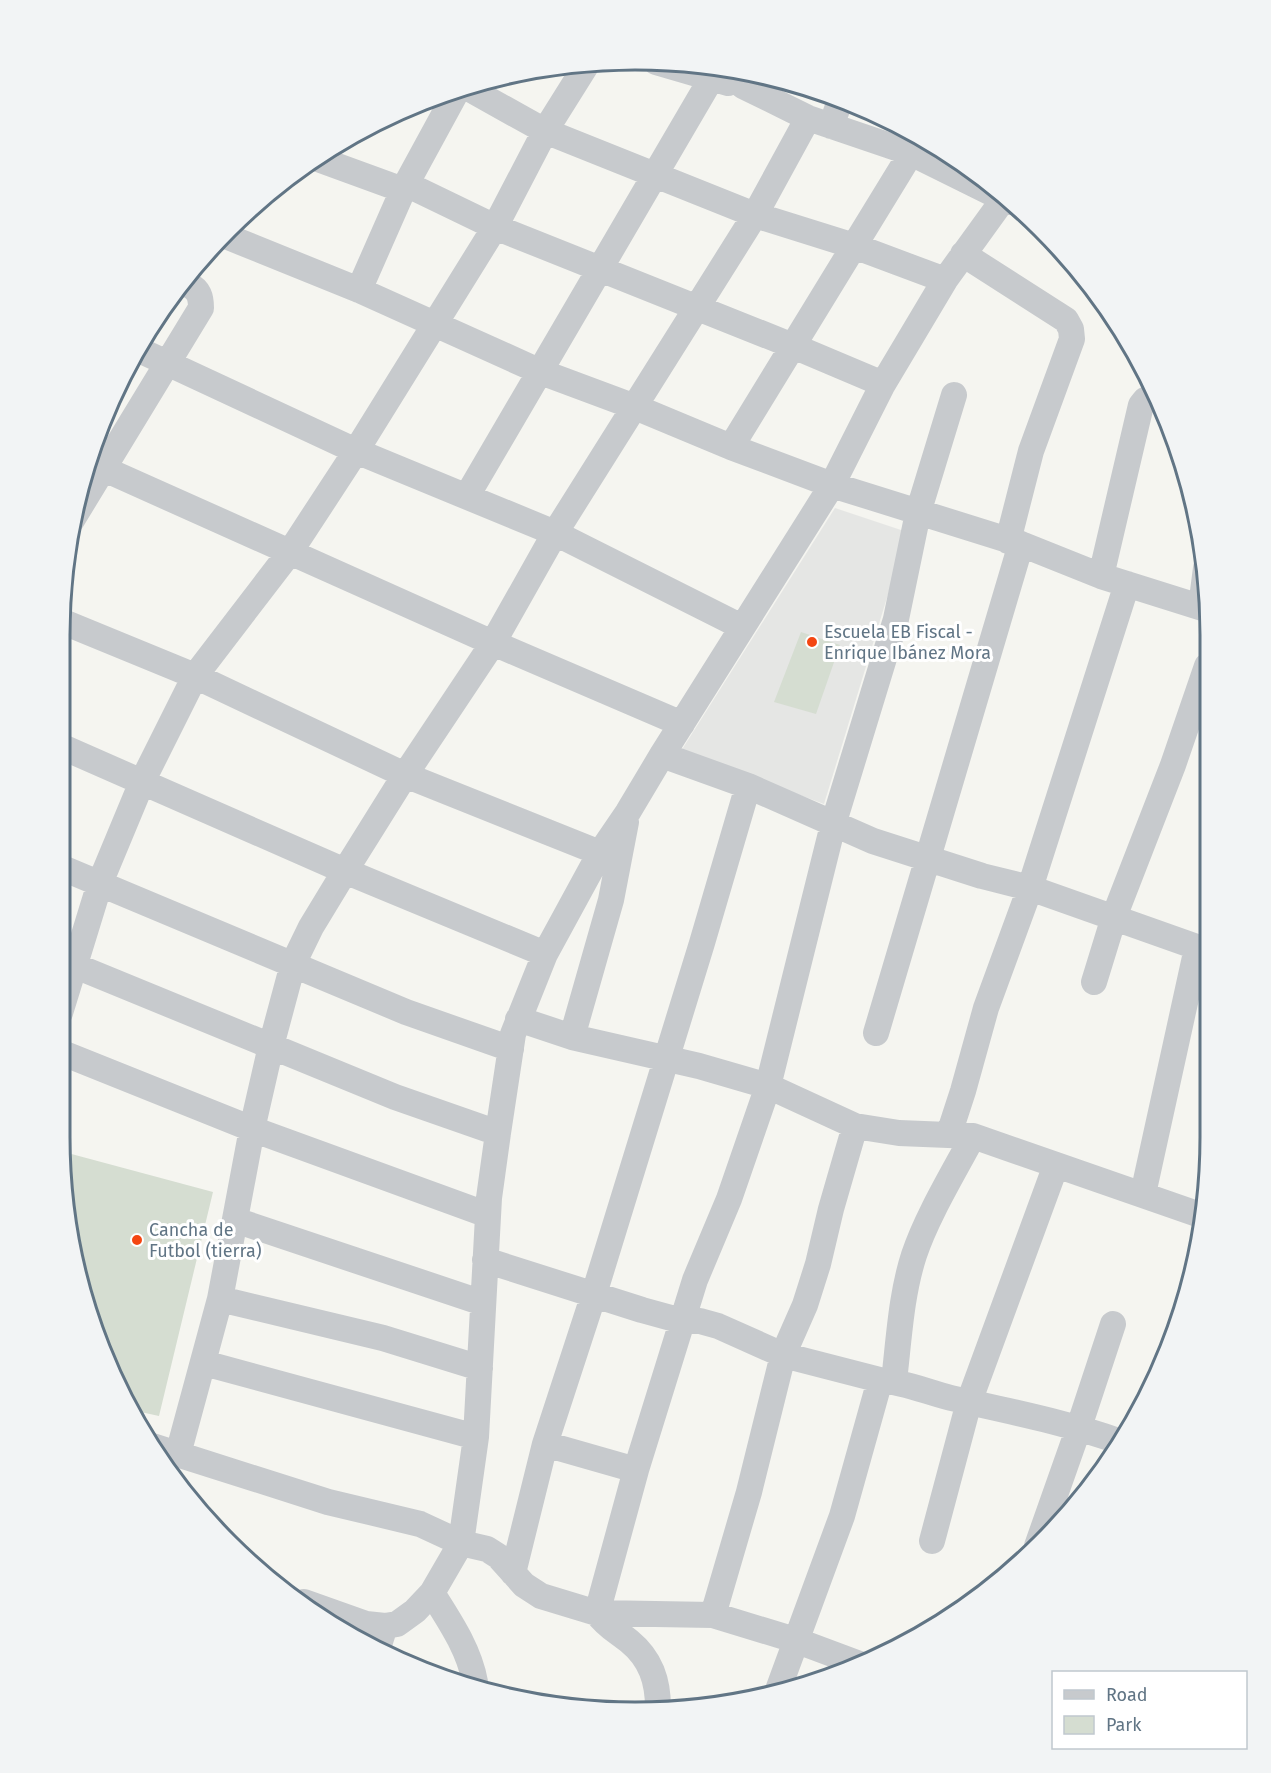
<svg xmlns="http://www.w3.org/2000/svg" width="1271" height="1773" font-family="'Fira Sans',sans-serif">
<rect width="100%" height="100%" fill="#f5f5f0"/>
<path fill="#e5e6e4" d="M835 508 907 532 824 804 681 751Z"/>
<path fill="#d5ddd1" d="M801 632 840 645 816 714 774 702Z
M64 1152 213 1192 159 1416 136 1411 80 1287 62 1156Z"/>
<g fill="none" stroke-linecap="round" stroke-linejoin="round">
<path stroke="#c7cacd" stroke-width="26" d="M656 62 728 83
M743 86 808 118 911 153 1010 202
M466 87 545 131 755 215 854 246 945 280
M831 126 840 101
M318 159 403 190
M406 184 495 227 793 346 883 384
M228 237 359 290 541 372 635 407 731 447 832 485 1021 544 1101 576 1206 609
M963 254 1066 320 1071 329 1072 339 1031 451 1008 541
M359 290 403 190 458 89
M137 349 356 451 555 533 742 627
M731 447 911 153 917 136
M93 464 493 643 682 724
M467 496 711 79
M72 520 201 308C201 297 199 290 189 285
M1101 576 1141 405 1145 400 1157 399
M1201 607 1206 568
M61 621 195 676 405 775 600 853
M60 746 345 871 545 954
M662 755 748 786 873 841 982 876 1030 888 1208 951
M60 867 406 1012 511 1049
M61 960 395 1097 498 1133
M1094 982 1114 917 1173 765 1207 666
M60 1013 100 883 142 782 195 676 290 552 356 451 495 227 545 131 587 64
M518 1019 572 1037 699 1066 768 1086 855 1126 899 1133 973 1136 1203 1216
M876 1033 1021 544
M572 1037 611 900 626 822
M60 1052 252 1129 488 1215
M949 1134 963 1091 986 1008 1030 888 1127 584
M1143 1194 1197 948
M235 1220 483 1303
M485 1260 642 1310 682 1321H700L718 1326 783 1355 880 1380C904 1382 927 1392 951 1398 1008 1411 1065 1422 1121 1442
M220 1299 383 1338 480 1368
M204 1363 476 1437
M894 1381C899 1339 901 1295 914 1255 927 1216 954 1172 973 1136
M545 1444 636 1470
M152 1446 328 1502 420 1524 461 1543 487 1549 498 1556 524 1585 541 1596 597 1613 713 1615 795 1640 862 1665
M178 1454 220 1299 252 1129 271 1046 293 964 311 927 345 871 405 775 493 643 555 533 755 215 808 118
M932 1541 969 1402 1056 1165
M1037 1546 1079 1427 1113 1324
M513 1573 545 1444 594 1294 702 943 748 786
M432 1593C449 1620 469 1649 475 1682
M304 1602 366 1624 385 1626
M713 1615 749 1492 783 1355 805 1305 818 1264 831 1209 855 1126
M377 1651 385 1626 397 1624 415 1611 432 1593 461 1543 476 1437 489 1198 498 1133 513 1034 545 954 600 853 628 812 662 755 832 485 883 384 945 280 1005 197
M778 1690 842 1516 880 1380
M658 1708C658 1681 651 1659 629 1641 618 1632 606 1626 597 1613L636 1470 695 1280 729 1199 768 1086 833 825 896 619 918 513 954 395"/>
</g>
<g fill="#f44612" stroke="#fff" stroke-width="2">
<circle cx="812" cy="642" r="6"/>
<circle cx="137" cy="1240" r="6"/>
</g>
<g text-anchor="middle" stroke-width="6" stroke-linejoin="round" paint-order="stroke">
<g font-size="18" fill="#617585" stroke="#fff" text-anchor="start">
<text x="824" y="638">Escuela EB Fiscal -<tspan x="824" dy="21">Enrique Ibánez Mora</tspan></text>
<text x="149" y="1236">Cancha de<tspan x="149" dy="21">Futbol (tierra)</tspan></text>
</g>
</g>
<path d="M0 0H1271V1773H0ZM635 70H635A565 565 0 0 1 1200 635V1137A565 565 0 0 1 635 1702H635A565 565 0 0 1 70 1137V635A565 565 0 0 1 635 70Z" fill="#f2f4f5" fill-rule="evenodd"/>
<path fill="none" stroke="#617585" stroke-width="3" d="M635 70H635A565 565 0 0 1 1200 635V1137A565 565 0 0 1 635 1702H635A565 565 0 0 1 70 1137V635A565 565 0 0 1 635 70Z"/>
<rect x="1052" y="1671" width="195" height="78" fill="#ffffff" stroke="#c0c8ce" stroke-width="1.5"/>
<rect x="1064" y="1690" width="30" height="9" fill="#c7cacd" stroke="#c0c8ce" stroke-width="1.5"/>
<text x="1106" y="1701" font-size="18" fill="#617585">Road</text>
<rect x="1064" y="1716" width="30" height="18" fill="#d5ddd1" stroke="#c0c8ce" stroke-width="1.5"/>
<text x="1106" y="1731" font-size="18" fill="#617585">Park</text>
</svg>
